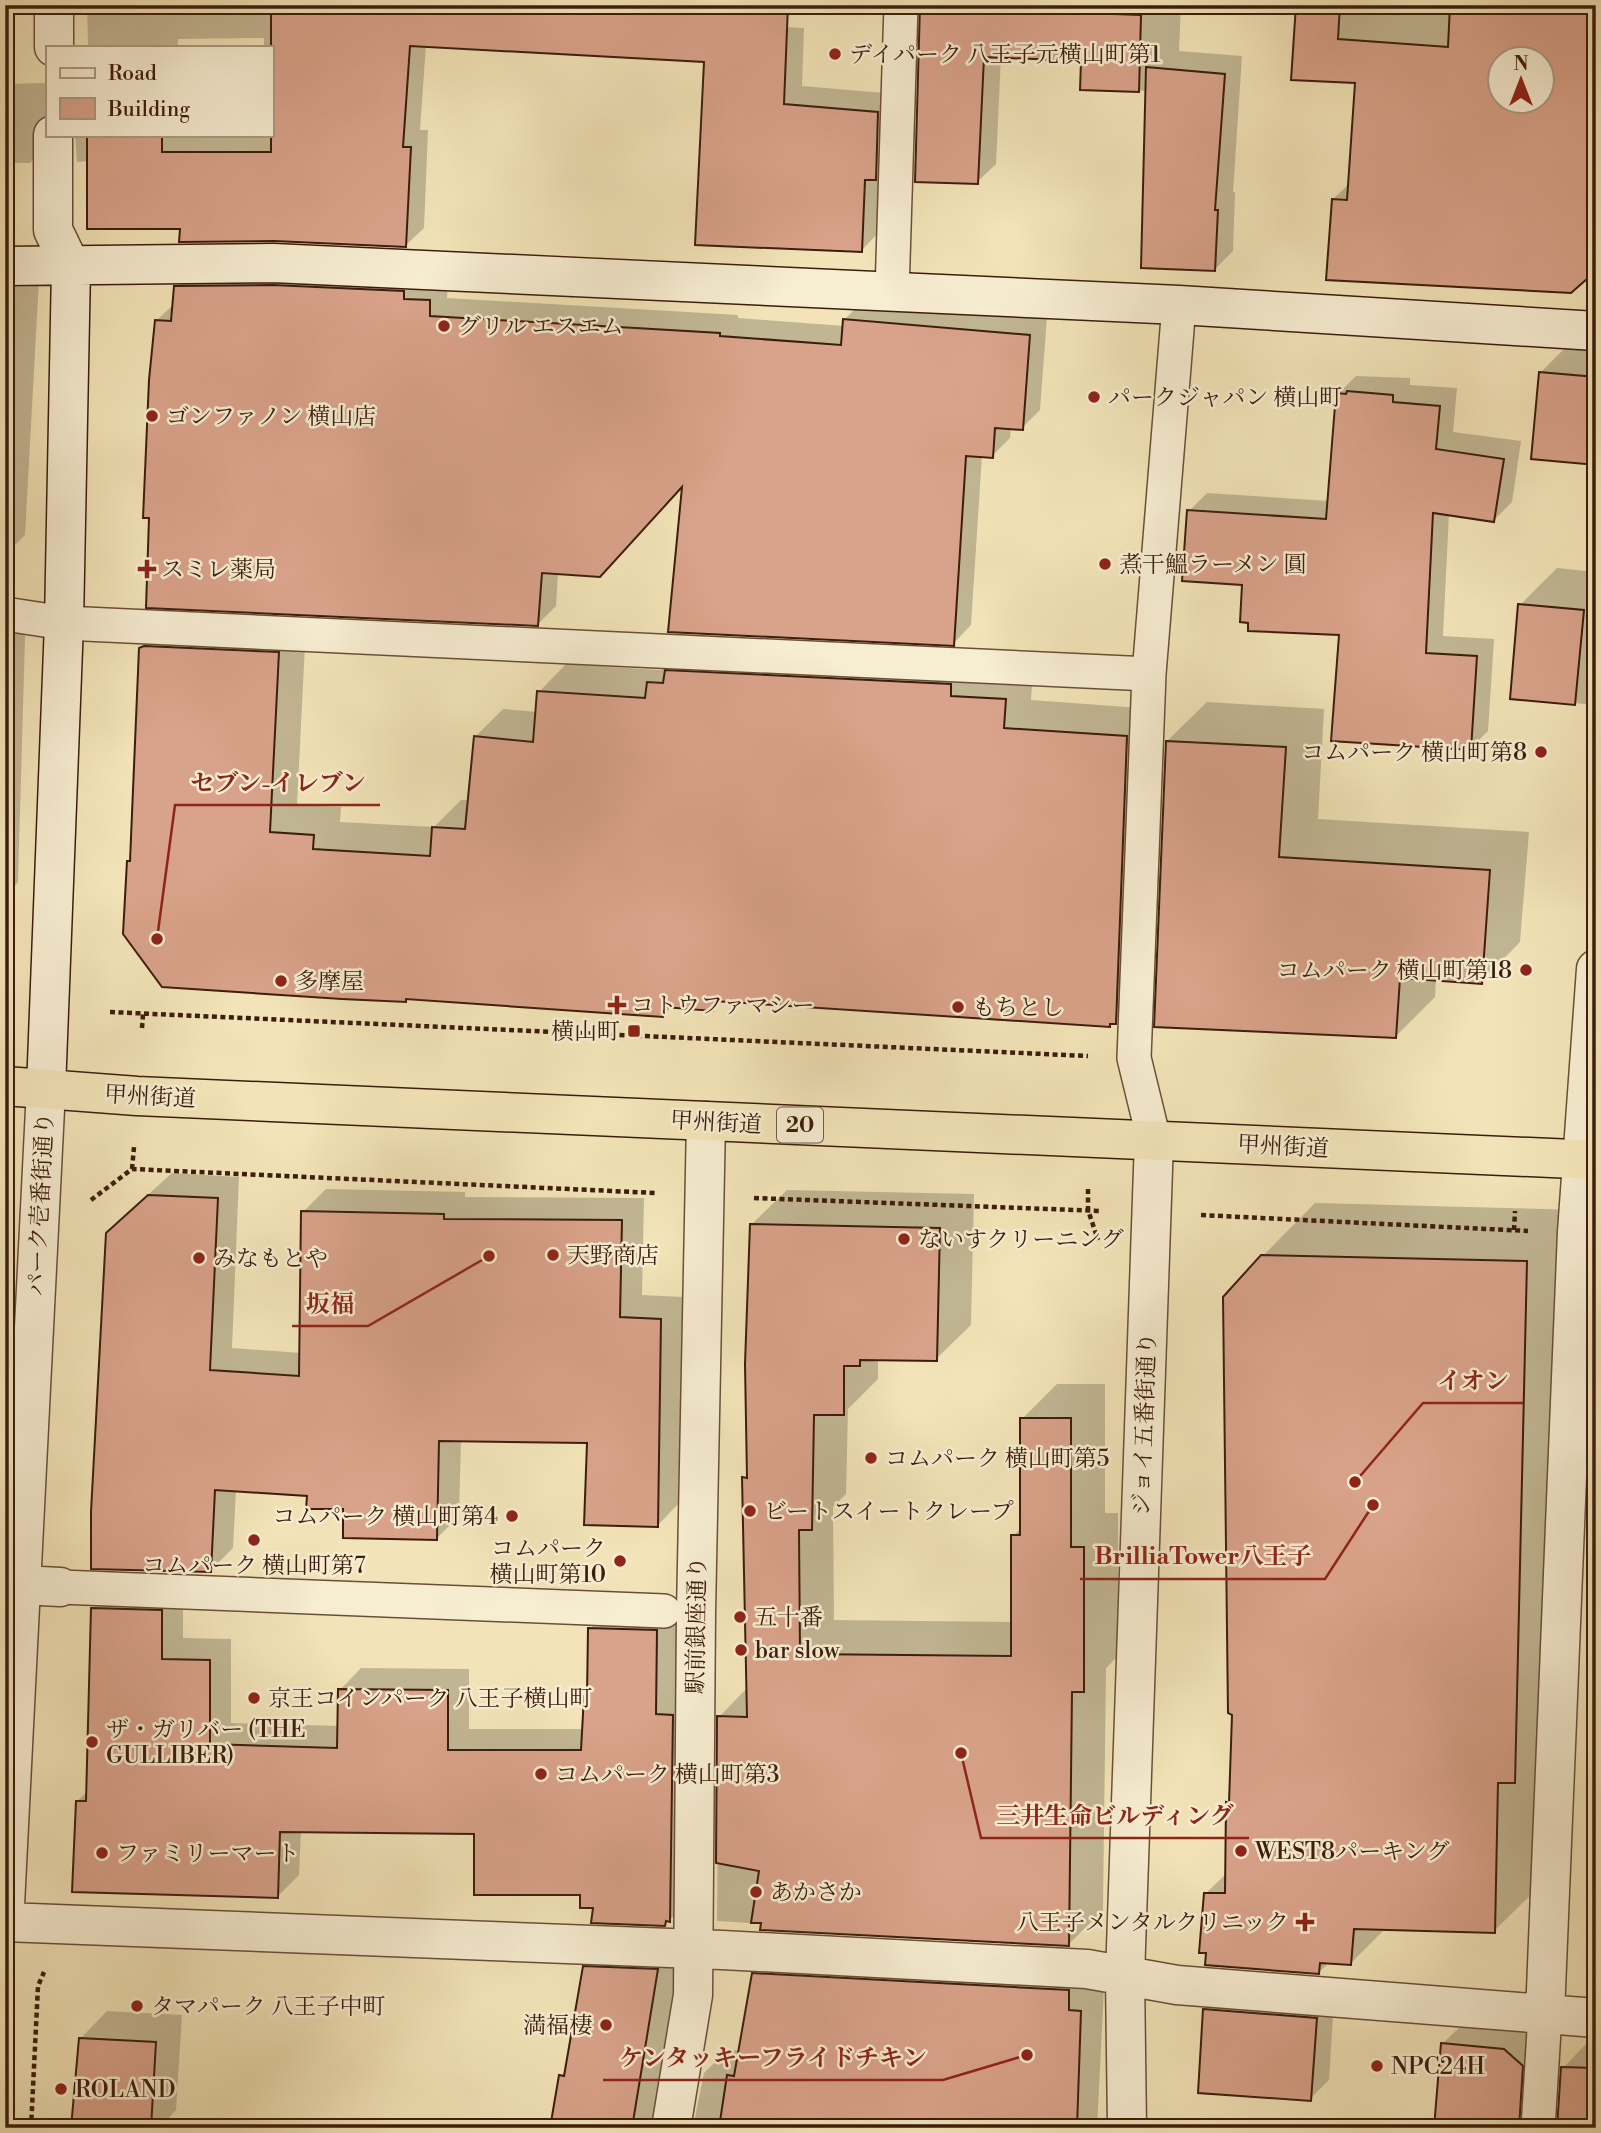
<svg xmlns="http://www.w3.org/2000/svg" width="1601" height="2133" font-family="'Libre Bodoni','Noto Serif JP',serif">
<rect width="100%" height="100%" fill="#f2e4b8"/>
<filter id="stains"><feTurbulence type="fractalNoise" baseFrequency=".00286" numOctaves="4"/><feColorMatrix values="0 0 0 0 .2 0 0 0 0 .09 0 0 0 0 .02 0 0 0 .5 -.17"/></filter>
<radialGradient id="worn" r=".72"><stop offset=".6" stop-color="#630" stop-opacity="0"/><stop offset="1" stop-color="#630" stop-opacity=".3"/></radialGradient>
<path fill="#0003" fill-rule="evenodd" d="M87 5H658L426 45 420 130H428L424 228 406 245 182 228 88 161 77 162 75 135H271V47H264V38L178 39V47H88Z
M922 5H1181L1179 51 1242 56 1233 192H1235L1233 251 1215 269 1147 91 1082 88 1083 59 1001 56 996 164 977 182Z
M1298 5H1375L1452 11 1596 5V269L1333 199 1350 183 1357 82ZM1500 60H1542V102H1500Z
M726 24 804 28 802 86 896 94 880 231 862 250Z
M47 83 48 145 30 163H5V84Z
M195 268 448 283 447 298 738 315V318L844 326 845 319 863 301 1047 317 1040 410 1022 428 1011 427 1010 438 992 456 982 455 971 625 953 644 684 484 558 573 556 606 538 624 157 320 175 303 176 287Z
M5 278 39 279 25 535 8 552Z
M1577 336 1596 337V463L1540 373Z
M1356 376 1410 378V385L1457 388 1453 432 1521 441 1512 502 1494 520 1449 514 1443 636 1494 639 1488 731 1470 749 1341 634 1244 583 1189 511 1207 493 1329 501 1338 394Z
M1557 568 1596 572V705L1512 697 1520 605Z
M5 603H26L18 882 5 897Z
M168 621 306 625 297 805 341 807 340 822 434 827 461 800H470L475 737 503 709 537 712 539 692 566 664 661 670 676 655 1033 672 1031 700 1154 709 1143 995 1109 1025 722 999 712 1009 672 1006 663 1016 408 997 405 1000 129 861 132 858 140 648Z
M1207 702 1324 709 1318 819 1529 832 1520 942 1481 982 1436 978 1435 997 1396 1036 1167 741Z
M172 1173 239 1177 232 1348 301 1353 303 1212 326 1189 465 1192V1197L644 1198 642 1295 683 1297 680 1502 658 1525 589 1442 461 1440 459 1516 437 1538 309 1495 236 1490 233 1548 211 1570 130 1211Z
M787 1190 974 1194 971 1325 936 1359H878V1379L848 1409 846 1494 833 1507 834 1620 1013 1622V1536L1022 1527V1419L1057 1384H1105V1513H1118V1656L1106 1668 1103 1910 1069 1944 717 1921 719 1717 748 1687 744 1478 749 1474 752 1224Z
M1315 1203 1579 1210 1547 1879 1494 1931 1385 1929 1351 1963 1330 1962 1319 1972 1205 1894 1227 1873V1803L1231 1800 1263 1256Z
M115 1586 183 1589V1638L231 1639V1723L339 1726 340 1690 361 1668 469 1669V1729H584L586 1697 589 1694 590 1629 612 1607 678 1609 693 1898 665 1924 595 1906 582 1894 475 1832 301 1830 299 1875 277 1897 77 1801 88 1791 93 1608Z
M1596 1796V1966H1588V1905L1594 1899Z
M608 1944 681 1946 665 2040 682 2042 681 2122 693 2127 704 2073 728 2049 740 2051 753 1974 777 1951 1104 1988 1097 2128H552L561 2076 567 2070 585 1967Z
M1223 1991 1334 2000 1329 2080 1310 2099 1204 2010Z
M107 2011 182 2015 176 2110 159 2128H73L80 2039Z
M1462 2025 1523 2031 1538 2047 1534 2128H1436L1443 2043Z
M1587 2043 1596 2044V2128L1563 2068Z"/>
<path fill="#d9a28a" stroke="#3c1d0d" stroke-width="2" fill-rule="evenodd" d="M271 5H788L784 104 878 112 876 180H865L862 252 695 245 704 62 410 46 403 147H411L406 247 274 241 179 242 180 229H87V135H162V152H271Z
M920 5H1034V11L1141 15 1139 92 1080 90 1081 61 984 57 978 184 915 182Z
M1296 5H1340L1338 39 1448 47 1450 5H1596V271L1571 293 1326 280 1332 199 1347 200 1355 83 1291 80ZM1500 60H1542V102H1500Z
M1146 67 1225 74 1215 210H1218L1215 271 1141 268Z
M273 285 404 291V299L430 300V316L720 333V336L841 345 843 319 1030 335 1023 430 995 428 993 458 966 456 954 646 668 632 682 487 600 577 542 573 538 626 146 608 149 518H143L149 380 155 320 171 321 174 286Z
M1539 372 1596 377V465L1531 459Z
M1347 391 1393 395V402L1440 406 1436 449 1504 459 1494 522 1433 513 1426 653 1477 656 1471 750 1331 741 1339 635 1248 631V623L1240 622 1242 585 1182 581 1187 510 1326 519 1336 393 1346 394Z
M1518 604 1584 610 1575 705 1510 699Z
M144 646 279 652 270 832 314 835 313 849 430 856 432 827 465 829 474 736 533 742 537 691 645 698 647 682 663 683 665 670 951 684V696L1006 699 1004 728 1127 736 1116 1024H1110V1027L714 1001 713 1011 664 1007 663 1017 406 999V1002L342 999 162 987 123 934 127 861H130L139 648Z
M1166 741 1286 747 1279 857 1490 870 1482 984 1400 978 1396 1038 1154 1027Z
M148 1195 218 1198 210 1370 299 1376 301 1211 444 1214V1219L622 1220 620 1317 661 1319 658 1527 584 1525 587 1443 439 1441 437 1540 343 1538V1509H306L307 1496 215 1490 211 1572 91 1569V1512L106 1233Z
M750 1224 940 1228 937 1361 860 1360V1366H844V1415H814L812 1530H799L800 1654 1011 1656V1535H1020V1418H1071V1547H1084V1692H1072L1069 1946 760 1930 761 1923H751L759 1871 716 1863 717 1716 747 1717 742 1477 747 1478 745 1364Z
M1261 1255 1527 1261 1515 1783H1498L1495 1933 1354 1929 1351 1965 1320 1963 1319 1974 1205 1965 1206 1953H1199L1204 1893H1225L1226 1802 1229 1803 1232 1715 1228 1713 1223 1297Z
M91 1608 162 1610V1659L210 1660V1744L337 1748 338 1689 448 1690V1750H581L584 1696H587L588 1628 657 1630 656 1714 673 1715 670 1922 666 1921 665 1926 591 1923 593 1908H580V1895H474V1834L280 1832 278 1898 72 1892 76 1801H86Z
M583 1966 658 1969 632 2128H550L559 2075 564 2076Z
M752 1973 1069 1990V2010L1081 2011 1077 2128H719L727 2075 734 2076Z
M1203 2009 1317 2018 1311 2101 1198 2093Z
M79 2038 156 2042 151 2128H71Z
M1441 2043 1504 2049 1523 2066 1519 2128H1434Z
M1561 2067 1596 2068V2128H1557Z"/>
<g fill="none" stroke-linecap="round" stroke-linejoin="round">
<g stroke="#6a4f38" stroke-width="36">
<path id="lane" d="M892 292 901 5
M5 614 64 623 1149 674
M1154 1140 1134 1058 1149 674 1179 305
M60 1587 664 1611
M1538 2128 1545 2014"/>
</g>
<g stroke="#6a4f38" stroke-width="41">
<path id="street" d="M54 47V5
M53 135V230L71 267
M21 1585 60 1587
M5 1905 46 1089
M5 1922 722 1950 1087 1969 1177 1985 1596 2018
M1545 2014 1577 1232 1596 969
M671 2128 693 1995 696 1613 706 1121
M1127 2128 1125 1976 1154 1140"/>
</g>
<g stroke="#3c1d0d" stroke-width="41">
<path id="secondary" d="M5 266 273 263 1179 305 1596 331
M46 1089 64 623 71 267"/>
</g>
<g stroke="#3c1d0d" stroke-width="41">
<path id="highway" d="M5 1086 137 1096 1596 1160"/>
</g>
<path stroke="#3c1d0d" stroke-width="4.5" stroke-dasharray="5 3.5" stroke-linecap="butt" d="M110 1012 1088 1056
M142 1028 143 1014
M132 1169 134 1147
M1088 1189V1210L1098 1240
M754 1198 1102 1211
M91 1200 132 1169 656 1193
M1201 1215 1528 1231
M1514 1230 1515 1211
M31 2128 38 1986 44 1972"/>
<use href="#lane" stroke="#f7edd1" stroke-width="33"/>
<use href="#street" stroke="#f7edd1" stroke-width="38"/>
<use href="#secondary" stroke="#f7edd1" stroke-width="38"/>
<use href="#highway" stroke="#f2e4b8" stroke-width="38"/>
</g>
<g fill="#8f2418" stroke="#f7edd1" stroke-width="2.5">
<circle cx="835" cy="54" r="7"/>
<circle cx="444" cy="326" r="7"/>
<circle cx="1094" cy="397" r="7"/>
<circle cx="152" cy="416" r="7"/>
<circle cx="1105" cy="564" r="7"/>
<path d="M143.5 558.5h7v7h7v7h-7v7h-7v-7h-7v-7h7z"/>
<circle cx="1541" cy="752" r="7"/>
<circle cx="1526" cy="970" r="7"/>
<circle cx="281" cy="981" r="7"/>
<path d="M613.5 994.5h7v7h7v7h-7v7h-7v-7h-7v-7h7z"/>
<circle cx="958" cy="1007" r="7"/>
<rect x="627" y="1024" width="14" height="14" rx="3.5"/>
<circle cx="904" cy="1239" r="7"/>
<circle cx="553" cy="1255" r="7"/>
<circle cx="199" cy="1258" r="7"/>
<circle cx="871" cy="1458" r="7"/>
<circle cx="750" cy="1511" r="7"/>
<circle cx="512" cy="1516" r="7"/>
<circle cx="254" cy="1540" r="7"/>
<circle cx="620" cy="1561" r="7"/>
<circle cx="740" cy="1617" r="7"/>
<circle cx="741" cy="1650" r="7"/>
<circle cx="254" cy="1698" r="7"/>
<circle cx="92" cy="1742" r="7"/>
<circle cx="541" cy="1774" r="7"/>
<circle cx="1241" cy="1851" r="7"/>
<circle cx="102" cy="1853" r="7"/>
<circle cx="756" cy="1892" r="7"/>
<path d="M1301.5 1911.5h7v7h7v7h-7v7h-7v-7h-7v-7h7z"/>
<circle cx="137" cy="2006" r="7"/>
<circle cx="606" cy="2025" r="7"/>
<circle cx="1377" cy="2066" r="7"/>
<circle cx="61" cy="2089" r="7"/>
</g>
<g text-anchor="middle" stroke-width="5" stroke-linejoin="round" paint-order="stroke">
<rect fill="#f7edd1" stroke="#745b48" stroke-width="2" x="777" y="1107.5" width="46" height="35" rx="5"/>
<g font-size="21" font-weight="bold" fill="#3c1d0d">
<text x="800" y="1132">20</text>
</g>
<g font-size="23" fill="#3c1d0d" stroke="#f7edd1" text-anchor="start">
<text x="849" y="62">デイパーク 八王子元横山町第1</text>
<text x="458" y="334">グリル エスエム</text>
<text x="1108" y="405">パークジャパン 横山町</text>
<text x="166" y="424">ゴンファノン 横山店</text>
<text x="1119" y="572">煮干鰮ラーメン 圓</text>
<text x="161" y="577">スミレ薬局</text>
<text x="1527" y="760" text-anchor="end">コムパーク 横山町第8</text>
<text x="1512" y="978" text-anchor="end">コムパーク 横山町第18</text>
<text x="295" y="989">多摩屋</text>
<text x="631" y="1013">コトウファマシー</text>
<text x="972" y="1015">もちとし</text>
<text x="620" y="1039" text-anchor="end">横山町</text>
<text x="918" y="1247">ないすクリーニング</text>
<text x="567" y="1263">天野商店</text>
<text x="213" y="1266">みなもとや</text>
<text x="885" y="1466">コムパーク 横山町第5</text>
<text x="764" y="1519">ビートスイートクレープ</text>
<text x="498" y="1524" text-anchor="end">コムパーク 横山町第4</text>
<text x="606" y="1556" text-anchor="end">コムパーク<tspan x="606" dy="26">横山町第10</tspan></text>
<text x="254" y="1573" text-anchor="middle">コムパーク 横山町第7</text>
<text x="754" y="1625">五十番</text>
<text x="755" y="1658">bar slow</text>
<text x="268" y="1706">京王コインパーク 八王子横山町</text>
<text x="106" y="1737">ザ・ガリバー (THE<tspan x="106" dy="26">GULLIBER)</tspan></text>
<text x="555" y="1782">コムパーク 横山町第3</text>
<text x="1255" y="1859">WEST8パーキング</text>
<text x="116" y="1861">ファミリーマート</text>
<text x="770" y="1900">あかさか</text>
<text x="1289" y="1930" text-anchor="end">八王子メンタルクリニック</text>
<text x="151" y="2014">タマパーク 八王子中町</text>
<text x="592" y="2033" text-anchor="end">満福棲</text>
<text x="1391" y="2074">NPC24H</text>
<text x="75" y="2097">ROLAND</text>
</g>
<g font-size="23" fill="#3c1d0d" stroke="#f7edd1">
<text transform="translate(150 1096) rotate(3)" y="8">甲州街道</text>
<text transform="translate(716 1122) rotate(3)" y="8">甲州街道</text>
<text transform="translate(1283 1146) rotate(3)" y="8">甲州街道</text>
<text transform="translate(40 1204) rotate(-87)" y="8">パーク壱番街通り</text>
<text transform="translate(1144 1424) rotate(-88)" y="8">ジョイ五番街通り</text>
<text transform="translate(696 1625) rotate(-89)" y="8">駅前銀座通り</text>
</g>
</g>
<path fill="none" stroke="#8f2418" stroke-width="2.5" d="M157 939L175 805H380M489 1256L368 1326H292M1355 1482L1423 1403H1523M1373 1505L1325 1579H1080M961 1753L981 1838H1249M1027 2055L943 2080H603"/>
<g fill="#8f2418" stroke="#f7edd1" stroke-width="2.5">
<circle cx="157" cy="939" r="7"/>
<circle cx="489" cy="1256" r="7"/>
<circle cx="1355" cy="1482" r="7"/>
<circle cx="1373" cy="1505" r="7"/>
<circle cx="961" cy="1753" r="7"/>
<circle cx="1027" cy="2055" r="7"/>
</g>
<g font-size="24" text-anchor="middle" font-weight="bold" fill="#8f2418" stroke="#f7edd1" stroke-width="5" stroke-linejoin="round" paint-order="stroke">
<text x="278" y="791">セブン-イレブン</text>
<text x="330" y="1312">坂福</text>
<text x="1473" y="1389">イオン</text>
<text x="1203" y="1564">BrilliaTower八王子</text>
<text x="1115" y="1824">三井生命ビルディング</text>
<text x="773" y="2066">ケンタッキーフライドチキン</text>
</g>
<rect width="1601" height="2133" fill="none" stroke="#f2e4b8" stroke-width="28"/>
<rect x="7" y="7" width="1587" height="2119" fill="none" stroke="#3c1d0d" stroke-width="3.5"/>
<rect x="14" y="14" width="1573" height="2105" fill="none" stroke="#3c1d0d" stroke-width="2"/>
<rect x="46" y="46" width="228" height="91" fill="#f7edd1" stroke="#ac9a83" stroke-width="2"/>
<rect x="60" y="68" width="35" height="10" fill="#f7edd1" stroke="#ac9a83" stroke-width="2"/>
<text x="108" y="80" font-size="21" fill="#3c1d0d">Road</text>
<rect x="60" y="98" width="35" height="21" fill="#d9a28a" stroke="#ac9a83" stroke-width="2"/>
<text x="108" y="116" font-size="21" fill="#3c1d0d">Building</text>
<g transform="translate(1521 80)"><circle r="33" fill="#f7edd1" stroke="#ac9a83" stroke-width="2"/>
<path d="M0-5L12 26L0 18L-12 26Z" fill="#8f2418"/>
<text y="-10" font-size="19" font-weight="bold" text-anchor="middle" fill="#3c1d0d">N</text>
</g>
<rect width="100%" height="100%" filter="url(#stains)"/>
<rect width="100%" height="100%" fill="url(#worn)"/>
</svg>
